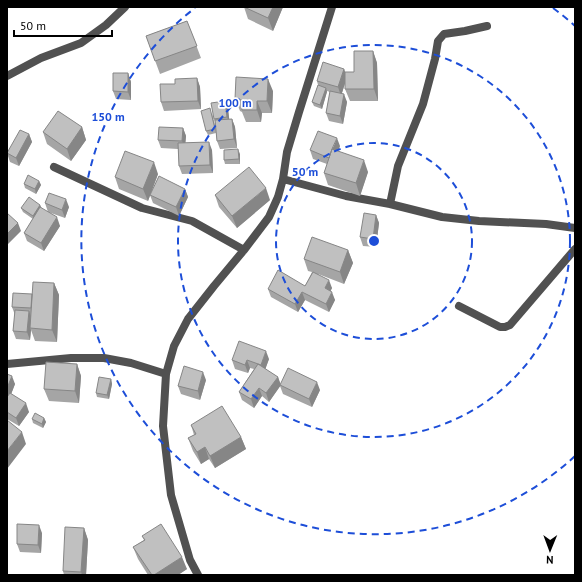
<svg xmlns="http://www.w3.org/2000/svg" width="582" height="582" font-family="'PT Sans',sans-serif">
<rect width="100%" height="100%" fill="#fff"/>
<g fill="none" stroke-linecap="round" stroke-linejoin="round">
<path stroke="#515151" stroke-width="8" d="M7 76 41 58 81 43 106 25 125 7
M54 167 142 208 192 221 244 250
M283 179 346 196 390 204 442 217 479 221 546 224 575 228
M390 204 398 166 423 104 435 59 438 41 444 34 465 31 487 26
M459 306 500 327H505L510 325 575 249
M7 364 71 358H104L131 363 166 374
M198 575 190 560 171 495 163 426 166 374 174 346 188 319 214 286 244 250 269 217 278 197 283 179 287 152 299 112 332 7"/>
</g>
<path fill="#a5a5a5" d="M244 7H283L273 31 248 19Z
M187 21 201 58 160 74 146 36Z
M373 51 377 63 378 101H350L345 89V83L342 93 347 102 343 124 329 121 326 113 330 92 327 91 322 109 314 106 312 102 318 85 317 81 344 69 345 72H354Z
M128 73 131 82V100L116 99 113 91Z
M197 78 200 87 201 109 164 111 161 102 175 84Z
M273 91 272 113H262L261 122H246L242 112 240 111 235 99Z
M225 101 228 109 229 119H232L235 127 237 148 220 149 217 141 216 133 208 135 206 131 212 113 216 129 215 122 214 119Z
M82 127 86 140 71 161 47 144 43 132Z
M183 128 186 136 185 143 212 150 213 173 182 174 179 166 178 149 161 148 158 140Z
M29 134 32 142 19 166 10 162 7 153Z
M340 146 338 151 368 172 360 196 328 185 324 173 327 164 313 159 310 150Z
M240 154V164H225L224 160Z
M158 174 148 201 119 189 115 177Z
M39 181 41 185 36 194 25 188 24 184Z
M185 189 188 197 179 216 153 203 150 195Z
M215 195 270 200 237 228 219 207Z
M45 203 69 207 65 218 48 212Z
M40 205 41 208 60 226 44 251 27 241 24 233 33 219 23 212 21 208Z
M376 215 379 223 376 247 363 246 360 237Z
M348 250 353 263 344 284 318 274 332 288 330 291 335 300 329 312 305 300 298 312 271 297 268 289 305 286 312 272 308 271 304 259Z
M54 283 59 295 57 342 35 341 31 330 30 340 16 339 13 331 15 315 12 307 32 294Z
M269 359 265 369 278 377 280 384 320 390 312 407 283 394 280 386 269 402 262 396 254 408 242 400 239 392 254 369 250 368 248 373 235 369 232 360Z
M77 364 81 376 79 403 49 401 44 389Z
M7 374 15 384 11 394 29 412 19 426 7 419Z
M111 379 112 384 109 399 97 397 96 393Z
M206 380 200 400 181 394 178 386Z
M44 418 46 422 43 428 33 423 32 419Z
M191 425 241 437 246 449 215 468 209 459 201 464 193 451 188 438 194 435Z
M84 528 88 540 86 575H64L63 571Z
M42 533 41 553 20 552 17 544Z
M142 536 187 569 178 575H148L138 559 133 547 144 540Z"/>
<path fill="#868686" d="M273 7H283L273 31 268 18Z
M373 51 377 63 378 101 374 89Z
M344 69 347 77 341 96 338 87Z
M128 73 131 82V100L128 92Z
M197 78 200 87 201 109 198 101Z
M268 79 273 91 272 113 267 101Z
M326 88 327 92 322 109 320 105Z
M344 94 347 102 343 124 340 116Z
M225 101 228 109 230 125 227 117Z
M257 101 262 113 261 122 257 110Z
M232 119 235 127 237 148 234 139Z
M82 127 86 140 71 161 67 149Z
M183 128 186 136 185 149 182 141Z
M29 134 32 142 19 166 16 158Z
M337 138 340 146 332 166 329 158Z
M209 142 212 150 213 173 210 165Z
M238 149 240 154V164L239 159Z
M364 160 368 172 360 196 356 183Z
M154 162 158 174 148 201 143 189Z
M39 181 41 185 36 194 35 189Z
M266 188 270 200 237 228 232 216Z
M185 189 188 197 179 216 176 207Z
M66 199 69 207 65 218 62 210Z
M40 205 42 209 35 220 33 216Z
M376 215 379 223 376 247 373 239Z
M57 217 60 226 44 251 41 243Z
M18 223 21 231 7 245V234Z
M348 250 353 263 344 284 340 272Z
M329 280 332 288 328 297 325 288Z
M54 283 59 295 57 342 52 330Z
M302 292 305 300 298 312 295 304Z
M332 292 335 300 329 312 326 304Z
M29 311 32 319 30 328 31 330 30 340 27 332Z
M266 351 269 359 264 373 261 365Z
M247 360 250 368 248 373 245 365Z
M77 364 81 376 79 403 75 391Z
M203 372 206 380 200 400 198 391Z
M12 376 15 384 7 405V388Z
M278 377 281 385 269 402 266 393Z
M111 379 112 384 109 399 107 395Z
M317 382 320 390 312 407 309 399Z
M259 388 262 396 254 408 251 399Z
M26 403 29 412 19 426 16 418Z
M44 418 46 422 43 428 42 424Z
M22 432 26 444 7 469V451Z
M241 437 246 449 215 468 210 456Z
M205 447 209 459 201 464 197 452Z
M39 525 42 533 41 553 38 545Z
M84 528 88 540 86 575H82L81 572Z
M182 557 187 569 178 575H154Z"/>
<path fill="#c0c0c0" stroke="#868686" d="M244 7H273L268 18Z
M187 21 197 46 155 61 146 36Z
M354 51H373L374 89H345V72H354Z
M323 62 344 69 338 87 317 81Z
M113 73H128V92L113 91Z
M236 77 268 79 267 101H257V110H242V100L235 99Z
M197 78 198 101 161 102 160 84H175V79Z
M318 85 326 88 320 105 312 102Z
M330 91 344 94 340 116 326 113Z
M225 101 227 117 214 119 211 103Z
M210 108 215 129 206 131 201 111Z
M58 111 82 127 67 149 43 132Z
M232 119 234 139 217 141 215 120Z
M159 127 183 128 182 141 158 140Z
M20 130 29 134 16 158 7 153Z
M318 131 337 138 332 149 329 158 310 150Z
M209 142 210 165 179 166 178 143Z
M238 149 239 159 224 160V150Z
M332 149 364 160 356 183 324 173Z
M125 151 154 162 143 189 115 177Z
M249 167 266 188 232 216 215 195Z
M28 175 39 181 35 189 24 184Z
M159 176 185 189 176 207 150 195Z
M49 193 66 199 62 210 45 203Z
M29 197 40 205 33 216 21 208Z
M40 207 57 217 41 243 24 233Z
M7 213 18 223 7 234Z
M364 213 376 215 373 239 360 237Z
M312 237 348 250 340 272 304 259Z
M278 270 305 286 313 272 329 280 325 288 332 292 326 304 302 292 295 304 268 289Z
M33 282 54 283 52 330 30 328Z
M13 293 32 294 31 308 12 307Z
M15 310 29 311 27 332 13 331Z
M239 341 266 351 261 365 247 360 245 365 232 360Z
M46 362 77 364 75 391 44 389Z
M258 364 278 377 266 393 259 388 251 399 239 392Z
M184 366 203 372 198 391 178 386Z
M288 368 317 382 309 399 280 385Z
M7 374 12 376 7 388Z
M99 377 111 379 107 395 96 393Z
M10 393 26 403 16 418 7 412V397Z
M222 406 241 437 210 456 205 447 197 452 188 438 196 434 191 425Z
M35 413 44 418 42 424 32 419Z
M7 420 22 432 7 451Z
M17 524 39 525 38 545 17 544Z
M161 524 182 557 154 575H152L133 547 145 540 142 536Z
M65 527 84 528 81 572 63 571Z"/>
<g fill="none" stroke="#1d4ed8" stroke-width="2" stroke-dasharray="7 5">
<circle cx="374" cy="241" r="98"/>
<circle cx="374" cy="241" r="196"/>
<path d="M575 456A294 294 0 1 1 195 8M553 8A294 294 0 0 1 575 26"/>
</g>
<circle cx="374" cy="241" r="6" fill="#1d4ed8" stroke="#fff" stroke-width="2"/>
<g font-size="12" text-anchor="middle" font-weight="bold" fill="#1d4ed8" stroke="#fff" stroke-width="3.5" stroke-linejoin="round" paint-order="stroke">
<text x="235" y="107">100 m</text>
<text x="108" y="121">150 m</text>
<text x="305" y="176">50 m</text>
</g>
<rect width="582" height="582" fill="none" stroke="#000000" stroke-width="16"/>
<g transform="translate(550 550) rotate(181)" stroke="#ffffff" stroke-width="3" paint-order="stroke">
<path d="M0-3L7 15L0 10L-7 15Z" fill="#000000"/>
<text y="-6" font-size="11" font-weight="bold" text-anchor="middle" fill="#000000">N</text>
</g>
<path d="M14 30v6h98v-6" fill="none" stroke="#000000" stroke-width="2"/>
<text x="20" y="30" font-size="12" fill="#000000" stroke="#ffffff" stroke-width="3" paint-order="stroke">50 m</text>
</svg>
